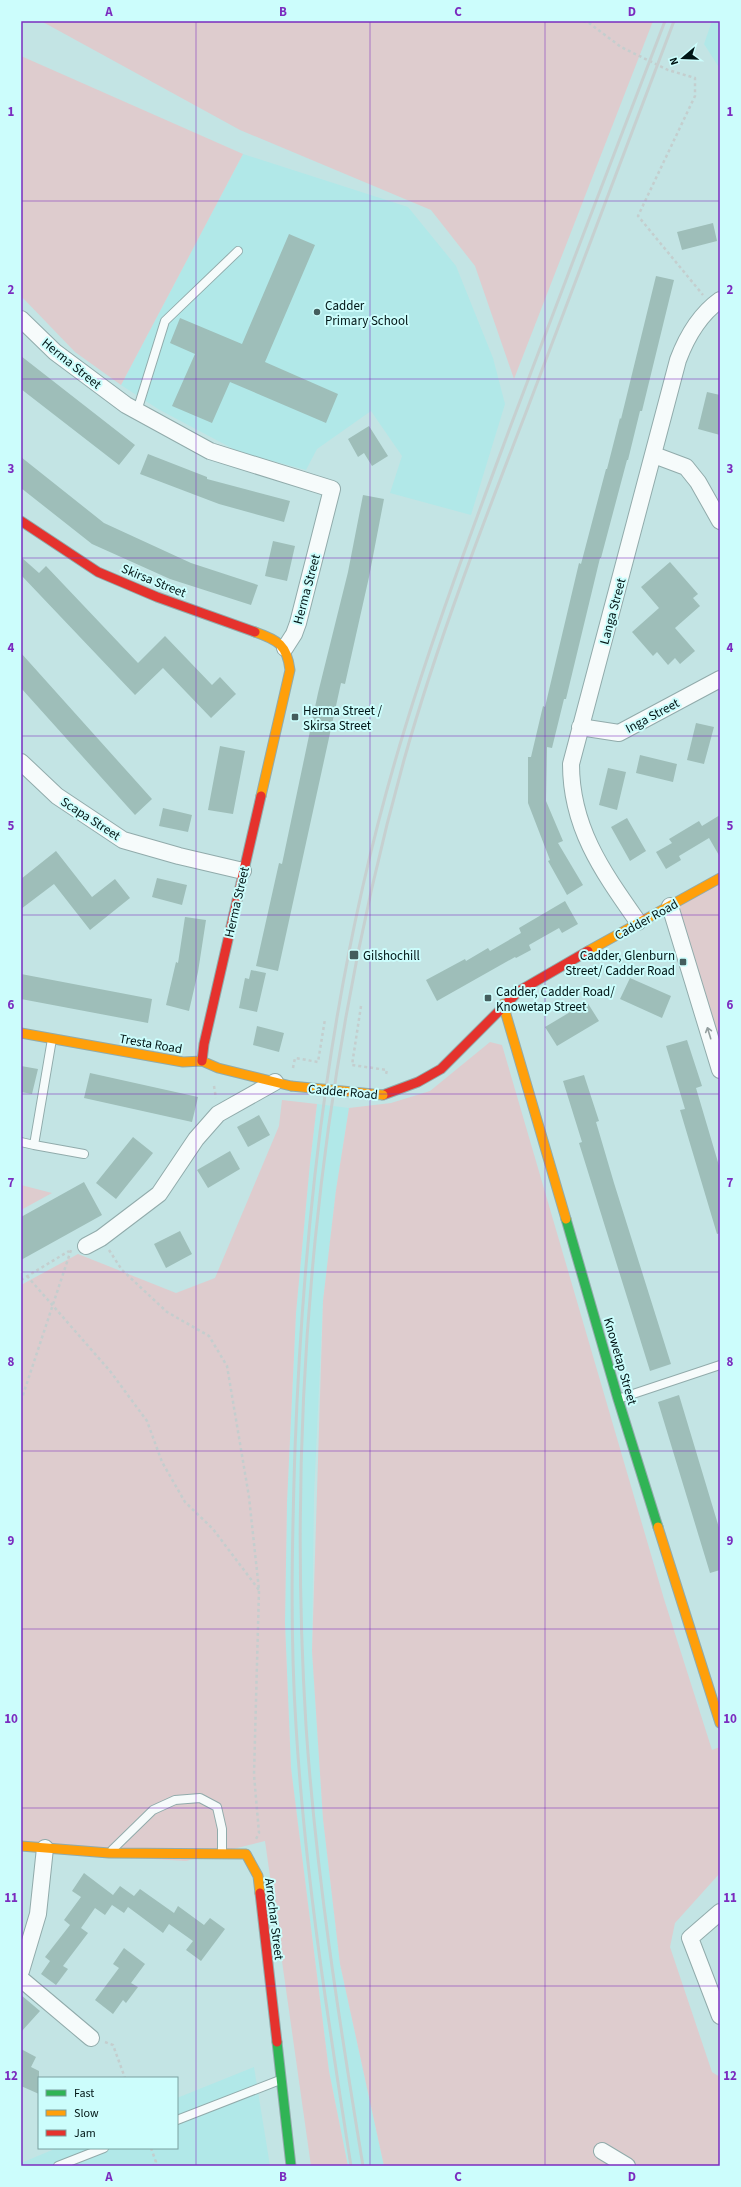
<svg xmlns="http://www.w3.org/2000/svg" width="741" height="2187" font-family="'Source Sans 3',sans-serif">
<rect width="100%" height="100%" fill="#c3e4e4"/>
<path fill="#b1e8e8" d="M712 21H720V69L704 44Z
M243 154 408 207 456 266 493 358 505 404 471 515 390 493 402 456 371 411 317 449 306 470 239 452 158 409 121 385Z
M317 1104 349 1108 336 1190 323 1301 314 1495 312 1651 323 1819 340 1964 384 2166H348L329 2071 291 1768 285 1623 287 1502 296 1313 310 1163Z
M254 2067 270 2166H21V2163L57 2148H177V2098Z"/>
<path fill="#deccce" d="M41 21H653L514 379 475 266 431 210 240 130Z
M21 56 243 154 121 385 75 352 21 296Z
M720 881V1065L672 909Z
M490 1042 502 1045 664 1599 712 1750 720 1747V1873L675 1923 670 1947 712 2072 720 2077V2166H384L340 1964 323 1819 312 1651 323 1301 336 1190 349 1108 391 1103 430 1091Z
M282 1100 317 1104 310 1163 296 1313 287 1502 285 1623 291 1768 329 2071 348 2166H311L265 1841 186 1861 21 1851V1285L78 1254 176 1293 215 1278 279 1126Z
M21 1185 52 1193 21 1210Z"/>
<path fill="#9ebeb9" d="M713 223 717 241 682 250 677 232Z
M289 234 315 245 265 362 338 394 326 423 230 382 212 423 172 406 195 354 170 343 180 318 242 344Z
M656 276 674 280 642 411H640L628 460H627L601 558H600L566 699H564L552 748 547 747 546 801 563 841 558 843 583 885 567 895 548 861 550 860 528 803V757H531L543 706 545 707 579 563 581 564 606 469H607L620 418 621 419Z
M21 356 135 445 119 465 21 389Z
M707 392 720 395V435L698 429Z
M369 426 388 456 372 466 364 453 358 457 348 439Z
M148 454 207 477V479L290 501 284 522 219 504 140 474Z
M21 457 104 523 191 563 258 585 251 605 170 579 92 544 21 488Z
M363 495 384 499 369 577 345 684 341 683 278 971 256 966 279 863 282 864 318 693 348 572Z
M273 541 295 546 287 581 265 576Z
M21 557 39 573 46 566 138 663 165 636 212 685 220 677 236 694 211 718 163 668 135 695 21 575Z
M670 562 698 594 693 598 700 606 675 628 695 651 680 664 675 658 668 665 657 652 653 656 632 632 659 608 641 587Z
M21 653 152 799 135 815 21 688Z
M696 723 714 727 704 764 687 760Z
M220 746 245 751 233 814 208 810Z
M640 755 677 764 673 782 636 773Z
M608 768 626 772 617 810 599 805Z
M163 808 192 815 188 832 159 826Z
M720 815V857L709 838 679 856 681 860 666 869 656 852 672 843 669 839 699 821 702 826Z
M627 818 646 851 630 861 611 827Z
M56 851 92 897 115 879 130 898 90 930 54 884 21 909V879Z
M157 878 187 885 182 905 152 897Z
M565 901 578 924 562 933 559 928 529 945 531 950 516 958 515 957 437 1001 426 980 465 959 466 961 488 948 490 951 521 933 519 928Z
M185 917 206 920 198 972 189 1011 166 1005 176 962 178 963Z
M251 970 266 973 257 1012 239 1008 245 978 249 979Z
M21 974 152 999 148 1023 21 999Z
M630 978 671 996 662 1018 620 999Z
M587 1002 599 1021 557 1046 545 1027Z
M257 1026 284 1033 279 1052 253 1045Z
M687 1040 702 1086 696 1088 720 1169V1233L717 1234 680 1110 685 1109 666 1046Z
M21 1066 38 1069 32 1094 21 1092Z
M90 1073 198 1097 192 1122 84 1098Z
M584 1075 599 1121 596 1122 614 1183 671 1364 650 1371 579 1143 582 1142 563 1081Z
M259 1115 270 1135 248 1147 237 1127Z
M133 1137 153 1153 116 1199 96 1183Z
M230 1151 240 1169 208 1188 197 1170Z
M84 1182 102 1215 21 1260V1217Z
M180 1231 192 1254 166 1268 154 1244Z
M679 1395 720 1531V1570L710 1573 658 1402Z
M84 1873 113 1895 120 1886 134 1896 140 1889 174 1913 178 1906 204 1925 210 1918 225 1929 201 1961 186 1950 193 1941 169 1924 163 1933 128 1907 124 1913 112 1905 105 1915 95 1908 81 1928 88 1933 63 1966 68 1969 56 1985 41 1974 50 1961 45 1957 70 1925 64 1920 81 1897 72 1891Z
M124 1948 145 1964 131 1983 138 1987 126 2003 123 2000 113 2014 95 2000 119 1968 113 1964Z
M21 1995 40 2011 21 2032Z
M21 2049 36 2057 31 2067 39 2071V2094L21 2086Z"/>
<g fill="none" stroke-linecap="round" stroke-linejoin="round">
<g stroke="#91abab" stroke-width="10">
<path id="lane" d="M137 411 165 321 238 251
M21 1142 34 1145 52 1039
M34 1145 84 1154
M618 1399 720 1365
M112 1850 153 1810 175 1800 200 1798 217 1807 222 1829V1854
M177 2120 280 2080
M58 2166 104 2148"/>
</g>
<g stroke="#91abab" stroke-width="18">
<path id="street" d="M21 319 55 352 126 405 210 451 332 489 298 623 294 634 285 648
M654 455 686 467 698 482 720 521
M580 727 619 733 720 679
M21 762 57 796 123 840 179 856 243 871
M670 906 720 1070
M638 922C603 872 571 828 571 764L678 360C687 336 699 315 720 300
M86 1246 101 1238 159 1194 196 1139 218 1114 275 1082
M720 1912 690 1938 720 2016
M21 1971 38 1914 45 1848
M21 1979 91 2038
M602 2151 627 2166"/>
</g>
<g stroke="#91abab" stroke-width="11">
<path id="fast" d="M566 1219 618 1399 658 1527
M277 2042 291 2166"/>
</g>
<g stroke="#91abab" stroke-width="11">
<path id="slow" d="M255 632C278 640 287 645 290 670L261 796
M588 951 720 878
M503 1004 566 1219
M21 1033 183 1062 202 1061 218 1068 291 1086
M658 1527 720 1723
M21 1846 109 1853 246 1854 258 1876 260 1893"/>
</g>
<g stroke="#91abab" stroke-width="11">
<path id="jam" d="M21 521 98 572 157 597 255 632
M202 1061 204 1044 261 796
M383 1095 418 1082 441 1069 519 991 588 951
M260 1893 277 2042"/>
</g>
<path stroke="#c4cece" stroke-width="2.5" stroke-dasharray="3 3" stroke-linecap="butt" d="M583 21 589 23 621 47 668 70 695 78V96L638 216 703 295
M361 1006 352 1065 387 1070 386 1074
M293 1068 295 1058 318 1062 325 1019
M214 1086 216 1098
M109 1250 122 1270 167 1312 209 1336 227 1366 249 1497 259 1590 254 1775 259 1833 256 1839
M27 1276 110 1371 147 1421 162 1462 185 1502 213 1529 259 1590
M21 1280 69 1251
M21 1401 71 1250
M105 2042 113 2045 125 2078
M151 2148 156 2162 153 2166"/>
<use href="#lane" stroke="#f6fbfb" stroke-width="8"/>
<use href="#street" stroke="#f6fbfb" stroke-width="16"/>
<use href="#fast" stroke="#30b455" stroke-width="9"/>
<use href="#slow" stroke="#ff9f0a" stroke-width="9"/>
<use href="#jam" stroke="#e5322d" stroke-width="9"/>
<path stroke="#c6d0d0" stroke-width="3" d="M351 2166C328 2020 305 1874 296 1726 290 1634 292 1542 295 1449 304 1207 333 961 405 728 436 626 474 525 511 425 562 290 613 156 665 21
M363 2166C339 2020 316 1874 306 1726 286 1404 318 1071 404 760 437 643 481 529 525 415 574 283 624 152 674 21"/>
<g stroke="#91abab" stroke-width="11" stroke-linecap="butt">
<path id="slow-bridge" d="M291 1086 383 1095"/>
</g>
<use href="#slow-bridge" stroke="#ff9f0a" stroke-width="9"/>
</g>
<defs><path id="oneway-shaft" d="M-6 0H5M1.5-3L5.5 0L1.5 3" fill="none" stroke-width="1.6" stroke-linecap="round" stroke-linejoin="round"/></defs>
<use stroke="#949f9f" href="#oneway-shaft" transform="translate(709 1033) rotate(-107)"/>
<path fill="none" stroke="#7b2cbf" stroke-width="1" stroke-opacity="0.55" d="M196 21V2166M370 21V2166M545 21V2166M21 201H720M21 379H720M21 558H720M21 736H720M21 915H720M21 1094H720M21 1272H720M21 1451H720M21 1629H720M21 1808H720M21 1986H720"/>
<g fill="#445d5d" stroke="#ccfdfc" stroke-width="1.5">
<circle cx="317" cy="312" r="4"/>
<rect x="291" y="713" width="8" height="8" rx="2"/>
<rect x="349" y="950" width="10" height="10" rx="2"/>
<rect x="679" y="958" width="8" height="8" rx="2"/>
<rect x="484" y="994" width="8" height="8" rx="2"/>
</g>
<g text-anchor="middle" stroke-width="4" stroke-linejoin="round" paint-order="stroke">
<g font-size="13" fill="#001515" stroke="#ccfdfc" text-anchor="start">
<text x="325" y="310">Cadder<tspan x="325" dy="15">Primary School</tspan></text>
<text x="303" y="715">Herma Street /<tspan x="303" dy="15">Skirsa Street</tspan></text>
<text x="363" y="960">Gilshochill</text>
<text x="675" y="960" text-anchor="end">Cadder, Glenburn<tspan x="675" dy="15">Street/ Cadder Road</tspan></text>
<text x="496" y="996">Cadder, Cadder Road/<tspan x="496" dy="15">Knowetap Street</tspan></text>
</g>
<g font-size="13" fill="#001515" stroke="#ccfdfc">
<text transform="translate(72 363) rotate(39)" y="5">Herma Street</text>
<text transform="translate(154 580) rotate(22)" y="5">Skirsa Street</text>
<text transform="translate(306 589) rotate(-75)" y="5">Herma Street</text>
<text transform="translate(612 611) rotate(-75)" y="5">Langa Street</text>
<text transform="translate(652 715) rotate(-28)" y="5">Inga Street</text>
<text transform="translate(91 818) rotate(33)" y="5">Scapa Street</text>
<text transform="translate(236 902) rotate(-77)" y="5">Herma Street</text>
<text transform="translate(646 919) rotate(-29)" y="5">Cadder Road</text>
<text transform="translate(151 1043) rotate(10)" y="5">Tresta Road</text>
<text transform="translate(343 1091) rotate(5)" y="5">Cadder Road</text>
<text transform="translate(621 1361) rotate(74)" y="5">Knowetap Street</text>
<text transform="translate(275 1919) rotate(83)" y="5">Arrochar Street</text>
</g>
</g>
<rect width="741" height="2187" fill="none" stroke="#ccfdfc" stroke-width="44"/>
<rect x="38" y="2077" width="140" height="72" fill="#ccfdfc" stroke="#7aa0a0"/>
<rect x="46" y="2090" width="20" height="6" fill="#30b455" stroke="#7aa0a0"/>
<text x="74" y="2097" font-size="12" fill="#001515">Fast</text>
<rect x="46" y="2110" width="20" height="6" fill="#ff9f0a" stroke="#7aa0a0"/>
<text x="74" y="2117" font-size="12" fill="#001515">Slow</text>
<rect x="46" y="2130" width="20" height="6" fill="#e5322d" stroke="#7aa0a0"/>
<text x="74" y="2137" font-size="12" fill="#001515">Jam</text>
<g transform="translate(683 58) rotate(251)" stroke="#ccfdfc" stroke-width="3" paint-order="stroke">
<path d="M0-3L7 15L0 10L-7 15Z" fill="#001515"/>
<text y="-6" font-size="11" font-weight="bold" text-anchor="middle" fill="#001515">N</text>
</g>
<rect x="22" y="22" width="697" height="2143" fill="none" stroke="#7b2cbf" stroke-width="1.5"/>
<g font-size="13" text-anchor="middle" font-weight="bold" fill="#7b2cbf">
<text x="109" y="16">A</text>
<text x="283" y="16">B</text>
<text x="458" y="16">C</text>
<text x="632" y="16">D</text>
<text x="11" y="116">1</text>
<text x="730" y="116">1</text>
<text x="11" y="294">2</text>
<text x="730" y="294">2</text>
<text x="11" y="473">3</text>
<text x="730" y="473">3</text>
<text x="11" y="652">4</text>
<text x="730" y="652">4</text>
<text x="11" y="830">5</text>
<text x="730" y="830">5</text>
<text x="11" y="1009">6</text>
<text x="730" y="1009">6</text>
<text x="11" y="1187">7</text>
<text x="730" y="1187">7</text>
<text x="11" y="1366">8</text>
<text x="730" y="1366">8</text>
<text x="11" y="1545">9</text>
<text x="730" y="1545">9</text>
<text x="11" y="1723">10</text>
<text x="730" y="1723">10</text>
<text x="11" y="1902">11</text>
<text x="730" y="1902">11</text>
<text x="11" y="2080">12</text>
<text x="730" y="2080">12</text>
<text x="109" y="2181">A</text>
<text x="283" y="2181">B</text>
<text x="458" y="2181">C</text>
<text x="632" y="2181">D</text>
</g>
</svg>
